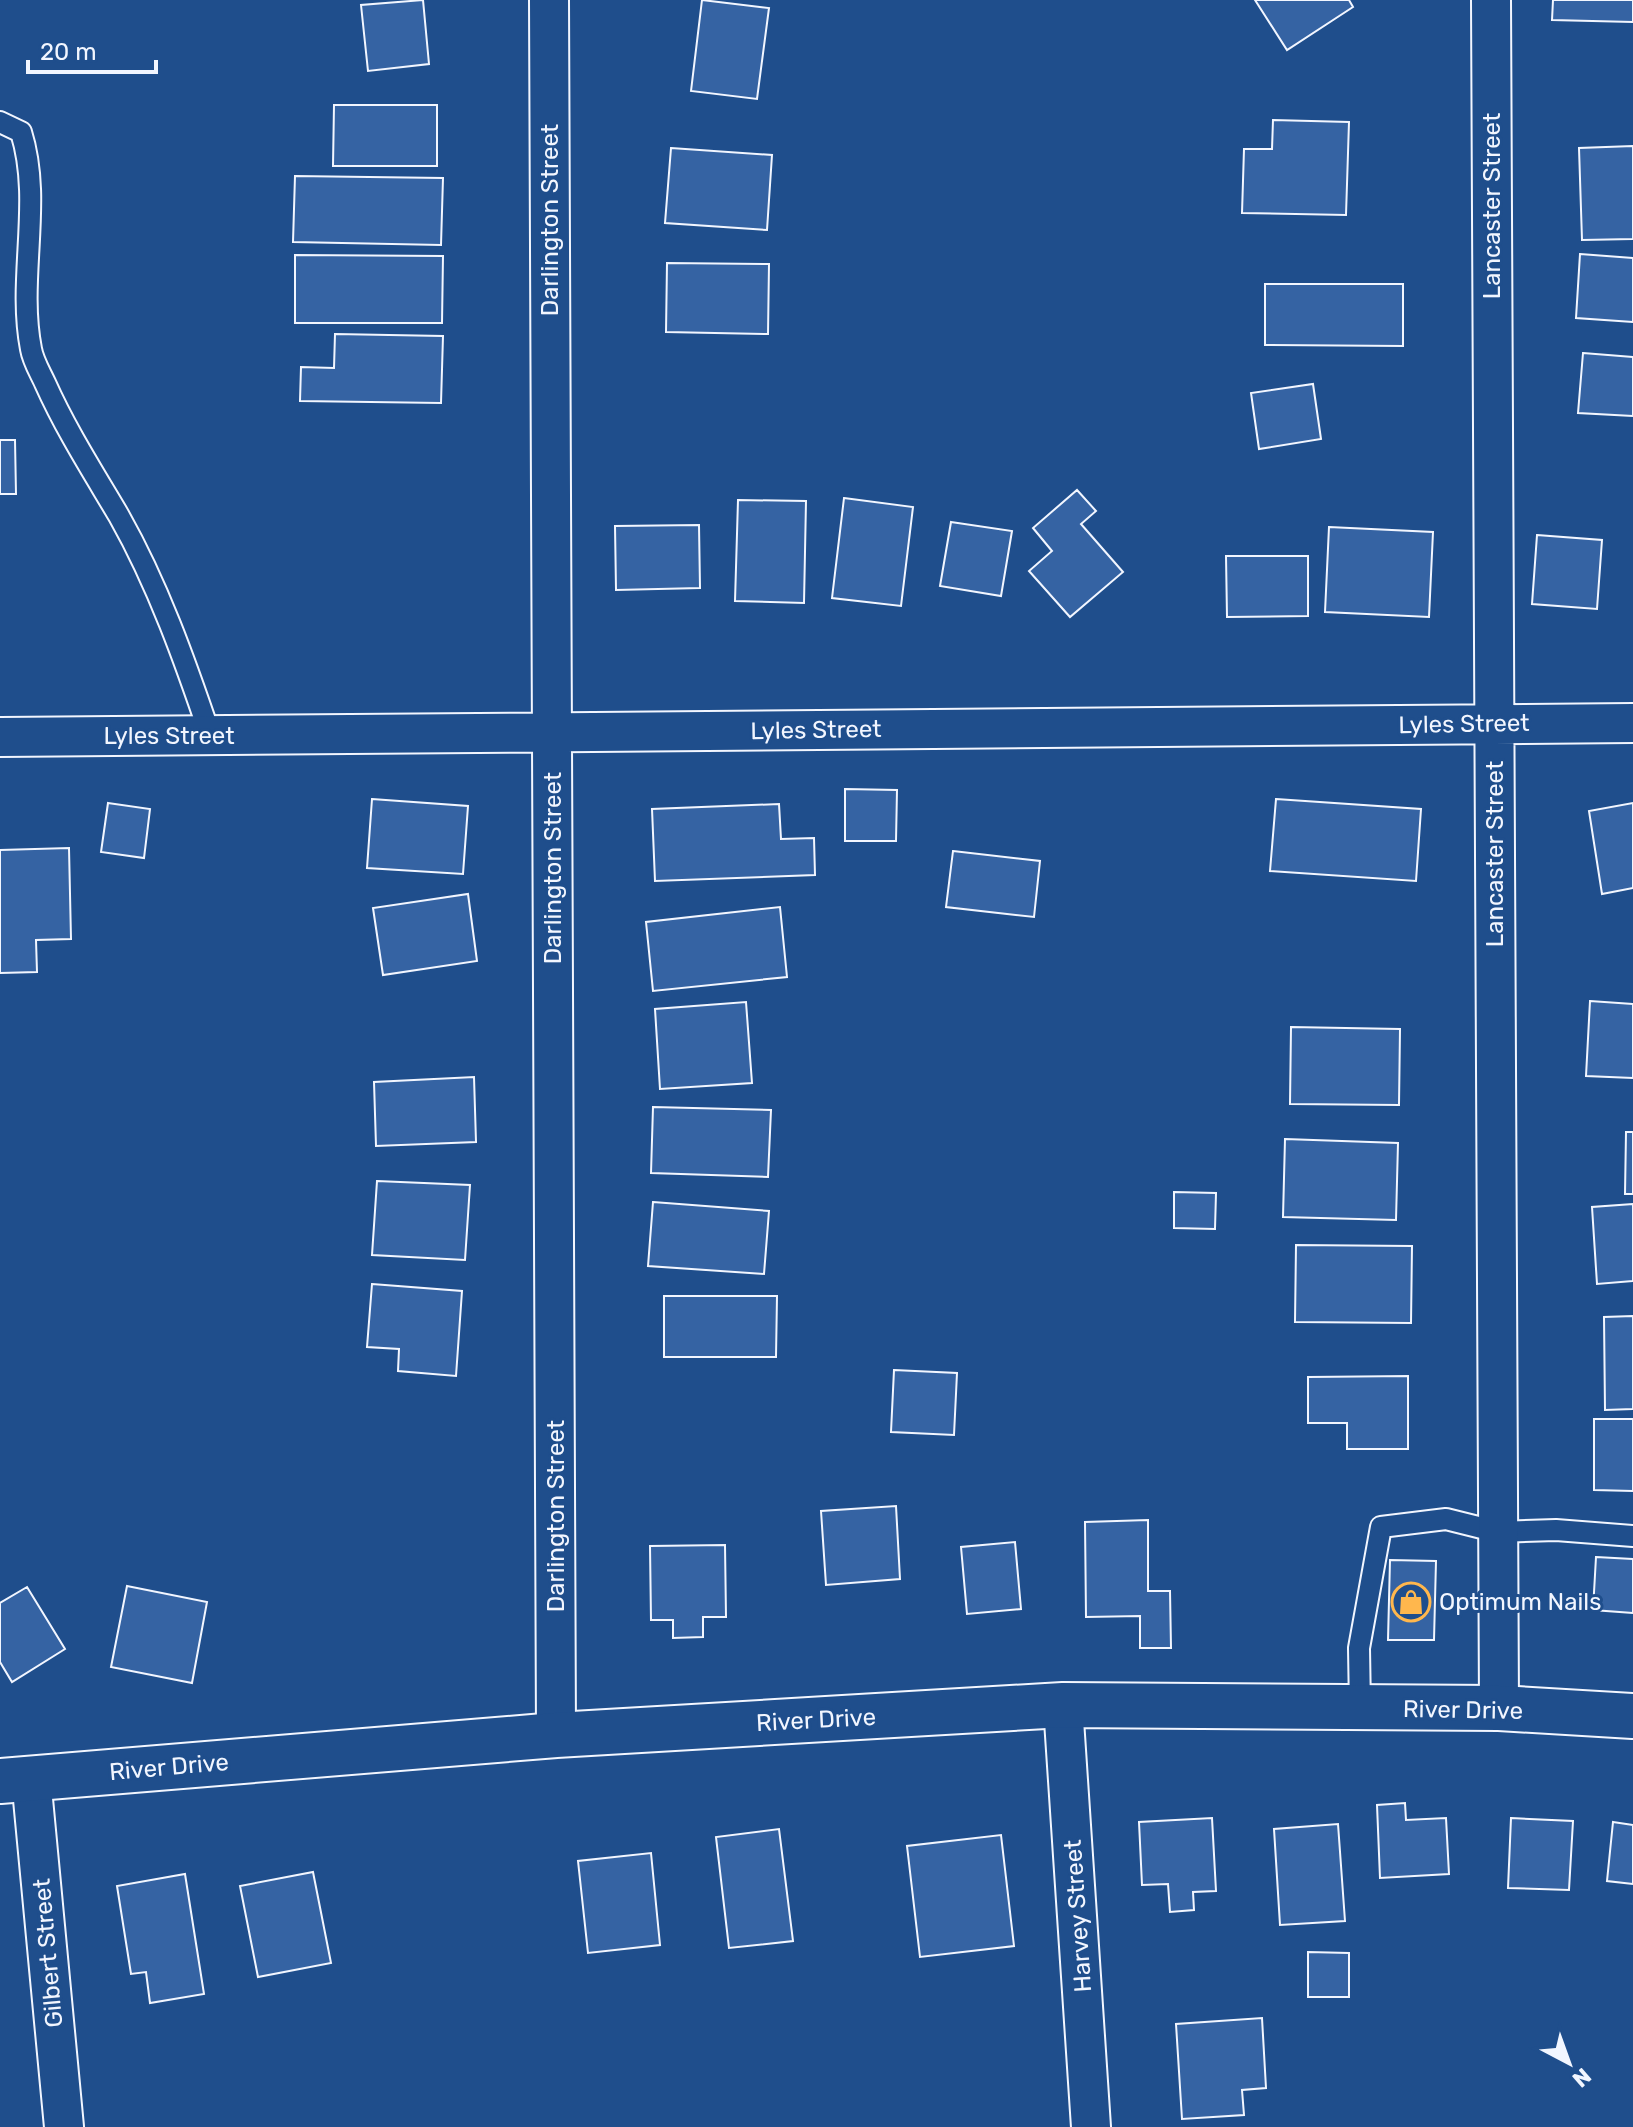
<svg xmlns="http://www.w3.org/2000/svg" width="1633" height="2127" font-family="Rubik,sans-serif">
<rect width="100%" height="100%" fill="#1f4e8c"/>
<path fill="#3563a3" stroke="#f2f6ff" stroke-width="2" d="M423 0 429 64 368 71 361 5Z
M702 0 769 8 757 99 691 91Z
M1255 0H1349L1353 7 1287 50Z
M1553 0H1633V22L1552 20Z
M334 105H437V166H333Z
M1273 120 1349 122 1346 215 1242 213 1244 149H1272Z
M1633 146V239L1582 240 1579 148Z
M671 148 772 155 767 230 665 223Z
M295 176 443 178 441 245 293 242Z
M1580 254 1633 258V322L1576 318Z
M295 255 443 256 442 323H295Z
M667 263 769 264 768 334 666 332Z
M1265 284H1403V346L1265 345Z
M335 334 443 336 441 403 300 401 301 367 334 368Z
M1583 353 1633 357V416L1578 413Z
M1313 384 1321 439 1259 449 1251 393Z
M0 440H15L16 494H0Z
M1077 490 1096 511 1081 524 1123 572 1070 617 1029 571 1052 551 1033 528Z
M844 498 913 507 901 606 832 598Z
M738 500 806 501 804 603 735 601Z
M951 522 1012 531 1001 596 940 586Z
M699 525 700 588 616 590 615 526Z
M1329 527 1433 532 1429 617 1325 612Z
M1537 535 1602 540 1597 609 1532 604Z
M1226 556H1308V616L1227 617Z
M845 789 897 790 896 841H845Z
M372 799 468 806 463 874 367 868Z
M1276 799 1421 809 1416 881 1270 871Z
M108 803 150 809 144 858 101 852Z
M1633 803V888L1602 894 1589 811Z
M779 804 781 839 814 838 815 875 655 881 652 809Z
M69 848 71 939 36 940 37 972 0 973V850Z
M953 851 1040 861 1034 917 946 907Z
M468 894 477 961 383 975 373 908Z
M780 907 787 977 653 991 646 922Z
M1590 1001 1633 1004V1078L1586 1076Z
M746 1002 752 1083 660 1089 655 1009Z
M1291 1027 1400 1029 1399 1105 1290 1104Z
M474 1077 476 1142 376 1146 374 1082Z
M653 1107 771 1110 768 1177 651 1173Z
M1626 1132H1633V1194H1625Z
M1285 1139 1398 1143 1396 1220 1283 1217Z
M377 1181 470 1185 465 1260 372 1255Z
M1174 1192 1216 1193 1215 1229 1174 1228Z
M653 1202 769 1211 764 1274 648 1266Z
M1633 1204V1281L1597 1284 1592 1207Z
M1296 1245 1412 1246 1411 1323 1295 1322Z
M372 1284 462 1291 456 1376 398 1371 399 1349 367 1347Z
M664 1296H777L776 1357H664Z
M1633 1316V1409L1605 1410 1604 1317Z
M894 1370 957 1373 954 1435 891 1432Z
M1408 1376V1449H1347V1423H1308V1377Z
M1594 1419H1633V1491L1594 1490Z
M896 1506 900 1579 826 1585 821 1511Z
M1148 1520V1591H1170L1171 1648H1140V1616L1086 1617 1085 1522Z
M1015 1542 1021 1609 967 1614 961 1547Z
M725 1545 726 1617H703V1637L673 1638V1620H651L650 1546Z
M1596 1557 1633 1559V1613L1593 1610Z
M1390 1560 1436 1561 1434 1640H1388Z
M127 1586 207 1602 192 1683 111 1667Z
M27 1587 65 1649 12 1682 0 1662V1603Z
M1405 1803 1406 1820 1446 1818 1449 1874 1380 1878 1377 1805Z
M1212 1818 1216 1891 1193 1892 1194 1910 1170 1912 1168 1884 1142 1885 1139 1822Z
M1511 1818 1573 1821 1569 1890 1508 1888Z
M1613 1822 1633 1825V1884L1607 1881Z
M1338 1824 1345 1921 1280 1925 1274 1829Z
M779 1829 793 1941 729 1948 716 1837Z
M1001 1835 1014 1946 920 1957 907 1846Z
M651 1853 660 1945 588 1953 578 1861Z
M313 1872 331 1963 258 1977 240 1886Z
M185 1874 204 1994 150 2003 146 1972 131 1974 117 1886Z
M1308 1952 1349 1953V1997H1308Z
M1262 2018 1266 2088 1242 2090 1244 2115 1182 2119 1176 2024Z"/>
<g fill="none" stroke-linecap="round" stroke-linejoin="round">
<g stroke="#f2f6ff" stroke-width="24">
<path id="lane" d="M0 122 21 132C43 202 17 277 31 349 33 361 40 372 45 383 66 430 93 472 119 516 158 585 185 661 210 735
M1360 1709 1359 1648 1381 1527 1446 1519 1498 1532 1556 1530 1633 1536"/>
</g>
<g stroke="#f2f6ff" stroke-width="42">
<path id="street" d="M549 0 556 1735
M1491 0 1499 1708
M0 737 1633 723
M1063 1705 1091 2127
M31 1778 64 2127"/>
</g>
<g stroke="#f2f6ff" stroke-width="48">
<path id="primary" d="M0 1781 556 1735 1063 1705 1499 1708 1633 1716"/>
</g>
<use href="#lane" stroke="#1f4e8c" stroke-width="20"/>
<use href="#street" stroke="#1f4e8c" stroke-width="38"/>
<use href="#primary" stroke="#1f4e8c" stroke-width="44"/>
</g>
<defs>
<g id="shop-ring" transform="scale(2)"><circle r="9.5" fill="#1f4e8c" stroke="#ffb74d" stroke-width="1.5"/><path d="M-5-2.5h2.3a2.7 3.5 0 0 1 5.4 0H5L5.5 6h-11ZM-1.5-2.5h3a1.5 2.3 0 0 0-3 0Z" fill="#ffb74d"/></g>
</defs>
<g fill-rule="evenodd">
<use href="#shop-ring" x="1411" y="1602"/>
</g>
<g text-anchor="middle" stroke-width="6" stroke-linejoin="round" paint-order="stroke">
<g font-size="24" fill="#f2f6ff" stroke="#1f4e8c">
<text transform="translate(1492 206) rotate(-90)" y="8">Lancaster Street</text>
<text transform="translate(550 220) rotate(-90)" y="8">Darlington Street</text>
<text transform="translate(1464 724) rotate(-1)" y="8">Lyles Street</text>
<text transform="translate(816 730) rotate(-1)" y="8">Lyles Street</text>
<text x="169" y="744">Lyles Street</text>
<text transform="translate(1495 854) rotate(-90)" y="8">Lancaster Street</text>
<text transform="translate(553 868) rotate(-90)" y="8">Darlington Street</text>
<text transform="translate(556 1516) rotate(-90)" y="8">Darlington Street</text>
<text transform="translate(1463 1710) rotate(1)" y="8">River Drive</text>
<text transform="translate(816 1720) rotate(-3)" y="8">River Drive</text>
<text transform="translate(169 1767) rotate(-5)" y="8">River Drive</text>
<text transform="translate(1078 1916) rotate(-94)" y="8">Harvey Street</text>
<text transform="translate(48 1953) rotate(-95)" y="8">Gilbert Street</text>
</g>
<g font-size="24" fill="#f2f6ff" stroke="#1f4e8c" text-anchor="start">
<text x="1439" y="1610">Optimum Nails</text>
</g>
</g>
<g transform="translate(1569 2063) rotate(139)" stroke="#1f4e8c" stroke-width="6" paint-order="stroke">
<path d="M0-6L14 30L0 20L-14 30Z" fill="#f2f6ff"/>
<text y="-12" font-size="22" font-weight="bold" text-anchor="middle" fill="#f2f6ff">N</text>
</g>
<path d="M28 60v12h128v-12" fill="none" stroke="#f2f6ff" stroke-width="4"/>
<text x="40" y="60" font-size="24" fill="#f2f6ff" stroke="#1f4e8c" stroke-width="6" paint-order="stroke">20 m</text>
</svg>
